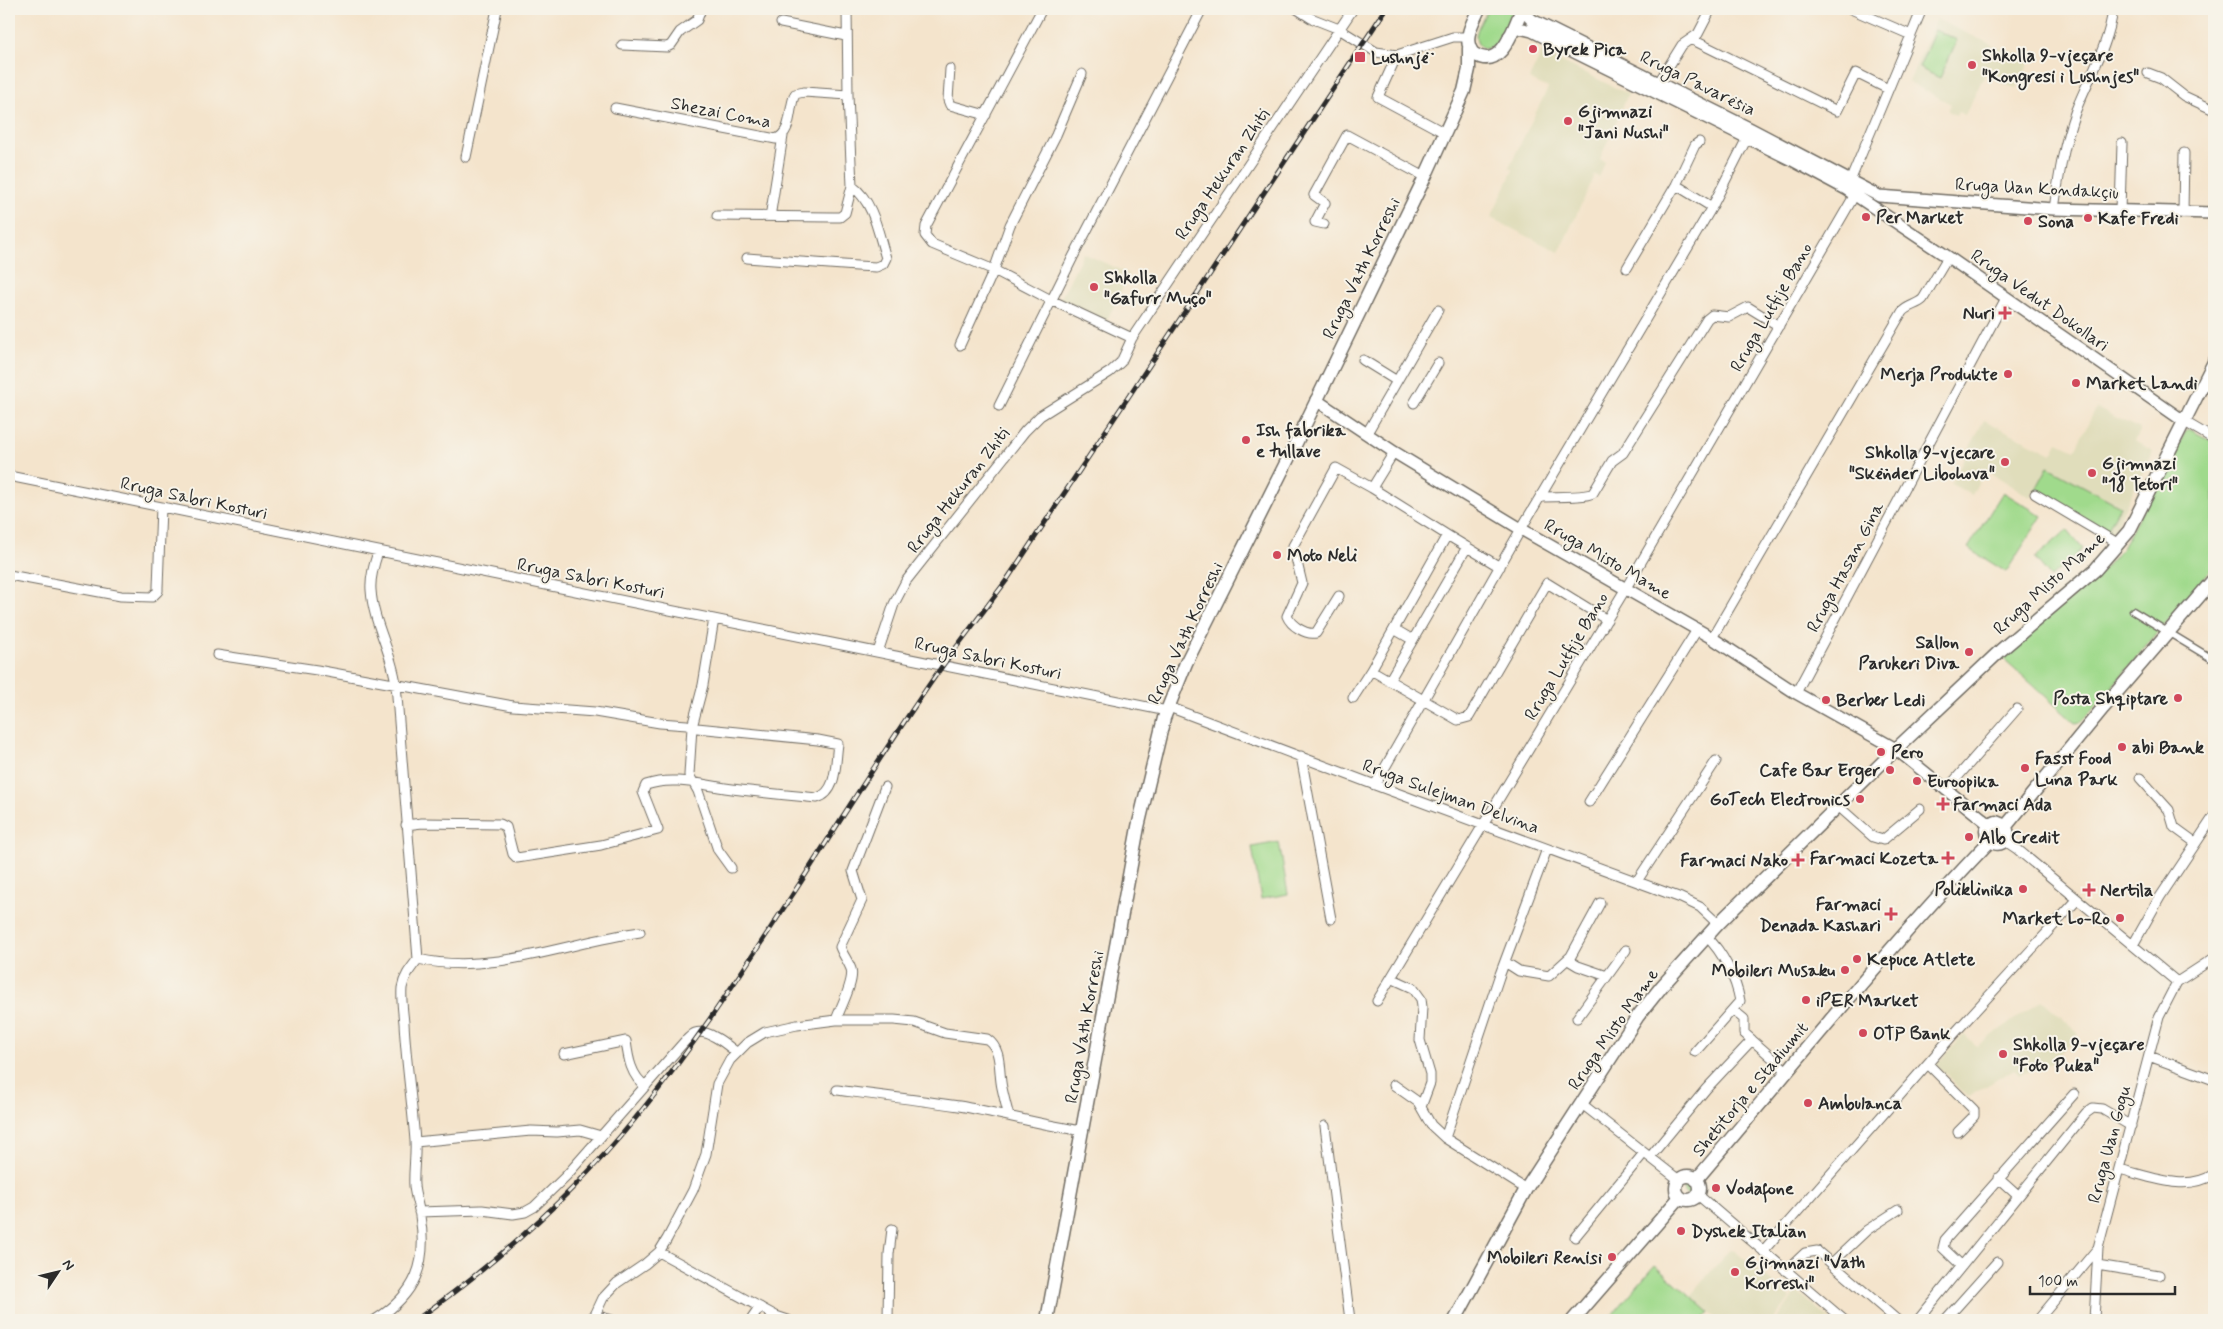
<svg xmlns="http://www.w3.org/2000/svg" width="2223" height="1329" font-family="Mynerve,sans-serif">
<rect width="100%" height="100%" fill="#f7f3e8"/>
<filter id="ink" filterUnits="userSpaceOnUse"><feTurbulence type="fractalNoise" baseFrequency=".02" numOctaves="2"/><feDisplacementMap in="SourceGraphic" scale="10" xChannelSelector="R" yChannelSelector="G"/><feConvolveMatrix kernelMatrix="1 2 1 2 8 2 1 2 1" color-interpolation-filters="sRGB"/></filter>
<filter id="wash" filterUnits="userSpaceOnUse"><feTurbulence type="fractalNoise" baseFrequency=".0096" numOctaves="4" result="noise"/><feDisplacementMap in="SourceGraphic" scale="20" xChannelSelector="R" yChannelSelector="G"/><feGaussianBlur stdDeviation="1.12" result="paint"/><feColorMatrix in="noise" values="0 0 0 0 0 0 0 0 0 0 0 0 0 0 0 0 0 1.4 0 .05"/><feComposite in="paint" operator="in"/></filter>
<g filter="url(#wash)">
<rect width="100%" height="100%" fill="#f4e4cc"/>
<path fill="#e0ddbb" d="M1936 19 1999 48 2032 57 2016 89 1985 74 1965 115 1958 112 1956 115 1948 111 1951 104 1909 82Z
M1542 52 1628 94 1600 159 1605 162 1599 177 1595 175 1559 252 1491 218 1513 170 1509 167 1548 88 1529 79Z
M1083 253 1129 274 1106 322 1060 300Z
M2096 408 2140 429 2134 441 2153 451 2111 535 2033 491 2030 497 1985 469 1972 495 1951 484 1984 420 2052 454 2058 442 2075 450Z
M2042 1000 2079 1033 2052 1063 2019 1075 2014 1069 1968 1097 1936 1064 1964 1035 1977 1046Z
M1731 1248 1791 1298 1773 1320H1719L1690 1296Z
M1797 1292 1831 1320H1776Z"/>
<path fill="#a0da8c" stroke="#66825c" d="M1488 9H1514L1496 46 1484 49C1467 40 1482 21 1488 9Z
M1935 30 1957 40 1940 78 1919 68Z
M2189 429 2214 442V566L2082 722 2075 723 2003 658 2004 653 2099 574 2122 548 2186 431Z
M2048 467 2120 506 2107 530 2035 491Z
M2003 492 2042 516 2006 572 1968 548Z
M2067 530 2083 549 2051 577 2035 558Z
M1279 842 1288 894 1261 899 1252 847Z
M1683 1189a6 6 0 1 1 12 0a6 6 0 1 1-12 0Z
M1655 1265 1709 1312 1702 1320H1608Z"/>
</g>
<g filter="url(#ink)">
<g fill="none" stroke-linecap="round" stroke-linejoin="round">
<g stroke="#716c63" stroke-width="9">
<path id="pedestrian" d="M2133 611 2214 660"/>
</g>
<g stroke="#716c63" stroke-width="11">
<path id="minor" d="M1042 9 926 226 925 235 932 244 994 270 1051 300 1132 338
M1297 9 1311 18 1339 29 1376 52 1397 55
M1851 9 1911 35
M781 23 846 36
M1691 39 1837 111 1856 73 1888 89
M622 45 667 47 671 45 680 32 697 20 701 9
M950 69 948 100 950 105 986 115
M2148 73 2161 78 2184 96 2214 110
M1659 82 1682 45 1698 34 1711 9
M615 108 776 139C793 132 788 109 795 94L804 92 848 95
M1445 133 1378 97 1397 55 1453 37H1468
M466 157 497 9
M1676 185 1712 207
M1848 186 1922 9
M2054 209C2059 175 2064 142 2076 110 2089 77 2109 45 2113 9
M771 211 783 136
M2120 211 2122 143
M2183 213 2184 153
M717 216 833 217H840L845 213 852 186 848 95 847 9
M1324 224 1315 222 1325 203 1314 195 1347 135 1425 177
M747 258 857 266 876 267 883 264 886 258C878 233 874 202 852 186
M1627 268 1676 185 1695 145 1699 142
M960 345 994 270 1010 225 1056 135 1082 74
M1363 360 1397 381
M1414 403 1438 363
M999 406 1073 257 1202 9
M2185 422 2214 439
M1367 433 1438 310
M1394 452 1372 488 1447 535 1371 670 1458 720 1469 717 1547 583 1607 620
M9 476 1167 711
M2035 494 2119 544
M1540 497C1553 496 1584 498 1593 493L1612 461 1623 453 1707 319 1712 315 1729 317 1748 307 1779 326
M1447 535 1500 567
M9 575 121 596 152 597 158 591V587L161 507
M1339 596 1316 633C1306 635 1291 626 1287 616L1302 583 1293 546 1336 468 1372 488
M714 619 703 685 692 727 689 775 698 791 718 850 731 868
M1394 629 1413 640
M1712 638 1902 312C1908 305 1917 305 1923 299L1948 257
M878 652 894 604 906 581 1025 431 1040 416 1110 372 1121 362 1132 338 1353 9
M217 655 317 670 513 706 595 712 660 723 687 725 697 728 818 740 838 744C835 762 838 792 817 798 786 795 755 792 725 788 699 784 672 776 646 785L643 792 658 830 601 845 517 858 513 854 506 827 500 824 422 823 406 825
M1389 681 1467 547
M1796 693 2006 298
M1353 698 1371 670
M1169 707 1375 785 1681 898 1700 907 1718 924
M1301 756 1331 919
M2140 778 2169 810 2174 827 2196 843
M1375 785 1521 529 1712 207 1747 138
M1947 789 2017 709
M1589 802 1697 630
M1838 806 1873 837 1883 840 1920 809
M2005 841 2017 849 2177 982
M1637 881 1716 761
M2133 945 2160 897 2214 816
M418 959C492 976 567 942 640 932
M1568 960 1578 966 1607 976
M1505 962 1519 971 1549 976 1571 956 1600 903
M1391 978 1413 988 1421 999 1422 1007 1420 1040 1430 1074V1083L1421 1107
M1377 1001 1626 588 1857 191
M1577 1018 1626 950
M836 1020C840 1008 855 981 851 969 848 961 843 955 840 947L862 900 853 871 885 787
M1752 1040 1787 1071
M1695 1052 1740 1001C1736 979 1723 952 1706 936
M564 1054 626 1041C628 1057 631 1077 646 1086
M2149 1056 2214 1080
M1928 1064 1974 1110V1116L1958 1132
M1394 1085 1418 1102 1431 1125 1445 1138 1526 1189
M837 1090C877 1095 918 1100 959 1106 1000 1113 1041 1125 1083 1131
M1582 1104 1679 1180
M1325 1126 1350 1320
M1445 1138 1499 977 1547 849
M415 1142 531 1131 557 1132 580 1130 601 1136
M1650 1157 1706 1089 1752 1040 1744 1033V1019L1733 1010
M2119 1169C2149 1176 2186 1193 2214 1174
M1998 1178 2018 1196
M1698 1195 1844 1320
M419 1212 482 1210 513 1214 525 1212 534 1207 566 1176 685 1041C688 1039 692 1034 695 1033 709 1029 727 1045 736 1052
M1575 1237 1644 1153
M1763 1251 1952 1036 2077 900
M659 1252 776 1316 788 1320
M1832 1263 1867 1230 1898 1210
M2097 1265 2159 1275
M1962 1266 1943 1248 1945 1240 2074 1094
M1786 1271 1805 1253 1817 1251 1897 1320
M595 1315 612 1320
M375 1320C416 1294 428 1264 420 1216 419 1206 415 1197 414 1186 413 1171 416 1156 415 1141 412 1101 406 1062 404 1023 403 1012 401 999 402 988 404 976 411 968 418 959L396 684C392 652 373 623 371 590 370 578 374 564 378 552
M588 1320 595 1315 603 1298 617 1283 645 1264 659 1252 667 1239 693 1190 706 1154 717 1084 730 1060 747 1043 765 1032 797 1025 836 1020H894L914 1022 945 1033 987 1039C1003 1050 998 1071 1002 1088 1004 1097 1006 1106 1009 1116
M751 1320 760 1307
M888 1320 889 1254 892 1229
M1918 1320 2086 1113 2093 1108 2102 1109 2131 1126
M1945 1320 1997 1262
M2038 1320 2098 1248
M2094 1320 2098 1248 2159 1017 2177 982 2214 958"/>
</g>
<g stroke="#716c63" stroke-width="14">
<path id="tertiary" d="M1525 9 1528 16 1532 20 1751 129 1879 196 2054 209 2214 213
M1509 36 1519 28 1532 31 1792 160 1846 189 1948 257 2185 422
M1316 400 1394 452 1521 529 1712 638 1796 693 1896 749 1990 825"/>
</g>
<g stroke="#716c63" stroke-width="15">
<path id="secondary" d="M1479 9C1473 22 1461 41 1474 54 1502 71 1513 29 1522 9
M2006 826 2103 708 2214 579
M1986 830C1987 844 2002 850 2008 835L2006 826 1996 822 1990 825
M1676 1188a12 12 0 1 1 24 0a12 12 0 1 1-24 0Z
M1696 1180C1793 1066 1886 949 1990 841
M1047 1320 1138 827 1164 718 1186 663 1296 443 1425 177 1464 91 1469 69V48
M1455 1320 1526 1189 1638 1016 1662 986 1718 924 1896 749 2001 650 2095 570 2129 531 2214 362
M1573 1320 1680 1197"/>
</g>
<use href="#pedestrian" stroke="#fff" stroke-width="6"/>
<use href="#minor" stroke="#fff" stroke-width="9"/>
<use href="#tertiary" stroke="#fff" stroke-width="11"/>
<use href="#secondary" stroke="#fff" stroke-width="12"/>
<g stroke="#2b2b2b" stroke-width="5">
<path id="rail" d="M416 1320C496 1263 571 1197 634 1120 692 1050 741 973 791 897 841 820 890 740 943 665 964 637 985 609 1006 581L1386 9"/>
</g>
<use href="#rail" stroke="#f7f3e8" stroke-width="3" stroke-dasharray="9" stroke-linecap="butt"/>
</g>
</g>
<g fill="#d1495b" stroke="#f7f3e8" stroke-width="2">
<circle cx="1533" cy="49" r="5"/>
<rect x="1354" y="51" width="12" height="12" rx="2.5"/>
<circle cx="1972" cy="65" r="5"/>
<circle cx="1568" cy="121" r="5"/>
<circle cx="1866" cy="217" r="5"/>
<circle cx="2088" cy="218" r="5"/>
<circle cx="2028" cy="221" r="5"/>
<circle cx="1094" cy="287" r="5"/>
<path d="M2002.5 305.5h5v5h5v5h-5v5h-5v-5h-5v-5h5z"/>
<circle cx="2008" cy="374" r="5"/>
<circle cx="2076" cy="383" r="5"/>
<circle cx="1246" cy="440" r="5"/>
<circle cx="2005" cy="462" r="5"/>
<circle cx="2092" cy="473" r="5"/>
<circle cx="1277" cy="555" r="5"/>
<circle cx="1969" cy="652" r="5"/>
<circle cx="2178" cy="698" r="5"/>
<circle cx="1826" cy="700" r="5"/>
<circle cx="2122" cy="747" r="5"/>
<circle cx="1881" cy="752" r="5"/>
<circle cx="2025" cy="768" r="5"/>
<circle cx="1890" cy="770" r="5"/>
<circle cx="1917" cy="781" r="5"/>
<circle cx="1860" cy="799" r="5"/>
<path d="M1940.5 796.5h5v5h5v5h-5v5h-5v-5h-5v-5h5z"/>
<circle cx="1969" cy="837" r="5"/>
<path d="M1945.5 850.5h5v5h5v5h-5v5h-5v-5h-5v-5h5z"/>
<path d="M1795.5 852.5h5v5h5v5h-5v5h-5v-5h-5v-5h5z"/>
<circle cx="2023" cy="889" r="5"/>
<path d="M2086.5 882.5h5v5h5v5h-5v5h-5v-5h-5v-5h5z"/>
<path d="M1888.5 906.5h5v5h5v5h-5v5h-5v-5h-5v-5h5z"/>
<circle cx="2120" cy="918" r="5"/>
<circle cx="1857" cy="959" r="5"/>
<circle cx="1845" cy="970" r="5"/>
<circle cx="1806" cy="1000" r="5"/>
<circle cx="1863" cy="1033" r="5"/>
<circle cx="2003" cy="1054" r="5"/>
<circle cx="1808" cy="1103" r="5"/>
<circle cx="1716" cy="1188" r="5"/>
<circle cx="1681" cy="1231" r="5"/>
<circle cx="1612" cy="1257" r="5"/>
<circle cx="1735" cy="1272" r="5"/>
</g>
<g text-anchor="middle" stroke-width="4" stroke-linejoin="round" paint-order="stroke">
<g font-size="18" font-weight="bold" fill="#2b2b2b" stroke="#f7f3e8" text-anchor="start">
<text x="1543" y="55">Byrek Pica</text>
<text x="1982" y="61">Shkolla 9-vjeçare<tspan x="1982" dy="21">"Kongresi i Lushnjes"</tspan></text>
<text x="1371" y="63">Lushnjë</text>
<text x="1578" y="117">Gjimnazi<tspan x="1578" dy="21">"Jani Nushi"</tspan></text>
<text x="1876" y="223">Per Market</text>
<text x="2098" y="224">Kafe Fredi</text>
<text x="2038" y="227">Sona</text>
<text x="1104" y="283">Shkolla<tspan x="1104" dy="21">"Gafurr Muço"</tspan></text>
<text x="1995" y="319" text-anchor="end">Nuri</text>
<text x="1998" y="380" text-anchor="end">Merja Produkte</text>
<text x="2086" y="389">Market Landi</text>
<text x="1256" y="436">Ish fabrika<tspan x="1256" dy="21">e tullave</tspan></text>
<text x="1995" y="458" text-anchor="end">Shkolla 9-vjecare<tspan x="1995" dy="21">"Skënder Libohova"</tspan></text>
<text x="2102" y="469">Gjimnazi<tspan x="2102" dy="21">"18 Tetori"</tspan></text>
<text x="1287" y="561">Moto Neli</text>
<text x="1959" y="648" text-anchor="end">Sallon<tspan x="1959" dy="21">Parukeri Diva</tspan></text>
<text x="2168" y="704" text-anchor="end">Posta Shqiptare</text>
<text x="1836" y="706">Berber Ledi</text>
<text x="2132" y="753">abi Bank</text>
<text x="1891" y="758">Pero</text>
<text x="2035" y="764">Fasst Food<tspan x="2035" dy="21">Luna Park</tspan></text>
<text x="1880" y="776" text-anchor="end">Cafe Bar Erger</text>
<text x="1927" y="787">Euroopika</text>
<text x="1850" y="805" text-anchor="end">GoTech Electronics</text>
<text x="1953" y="810">Farmaci Ada</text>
<text x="1979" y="843">Alb Credit</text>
<text x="1938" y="864" text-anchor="end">Farmaci Kozeta</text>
<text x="1788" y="866" text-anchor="end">Farmaci Nako</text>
<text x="2013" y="895" text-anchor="end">Poliklinika</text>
<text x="2100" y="896">Nertila</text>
<text x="1881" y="910" text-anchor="end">Farmaci<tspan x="1881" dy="21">Denada Kashari</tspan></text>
<text x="2110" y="924" text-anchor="end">Market Lo-Ro</text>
<text x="1867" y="965">Kepuce Atlete</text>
<text x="1835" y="976" text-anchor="end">Mobileri Musaku</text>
<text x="1816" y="1006">iPER Market</text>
<text x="1873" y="1039">OTP Bank</text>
<text x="2013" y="1050">Shkolla 9-vjeçare<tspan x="2013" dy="21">"Foto Puka"</tspan></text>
<text x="1818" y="1109">Ambulanca</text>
<text x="1726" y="1194">Vodafone</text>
<text x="1691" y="1237">Dyshek Italian</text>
<text x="1602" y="1263" text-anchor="end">Mobileri Renisi</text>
<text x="1745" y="1268">Gjimnazi "Vath<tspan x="1745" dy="21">Korreshi"</tspan></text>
</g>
<g font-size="18" fill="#2b2b2b" stroke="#f7f3e8">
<text transform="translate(1698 83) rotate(26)" y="6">Rruga Pavarësia</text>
<text transform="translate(721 112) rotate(11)" y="6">Shezai Coma</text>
<text transform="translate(1222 174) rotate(-56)" y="6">Rruga Hekuran Zhiti</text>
<text transform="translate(2037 188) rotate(3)" y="6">Rruga Uan Kondakçiu</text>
<text transform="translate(1361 268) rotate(-64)" y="6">Rruga Vath Korreshi</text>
<text transform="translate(2040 300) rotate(35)" y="6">Rruga Vedut Dokollari</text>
<text transform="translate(1771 307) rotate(-60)" y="6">Rruga Lutfije Bano</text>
<text transform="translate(958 490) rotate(-52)" y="6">Rruga Hekuran Zhiti</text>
<text transform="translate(194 498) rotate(12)" y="6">Rruga Sabri Kosturi</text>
<text transform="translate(1608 559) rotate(30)" y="6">Rruga Misto Mame</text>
<text transform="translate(1845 567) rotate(-62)" y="6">Rruga Hasan Gina</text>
<text transform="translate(591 578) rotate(11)" y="6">Rruga Sabri Kosturi</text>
<text transform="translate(2049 583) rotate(-42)" y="6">Rruga Misto Mame</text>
<text transform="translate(1185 633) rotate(-65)" y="6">Rruga Vath Korreshi</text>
<text transform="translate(1566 656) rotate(-59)" y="6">Rruga Lutfije Bano</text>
<text transform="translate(988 658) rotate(12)" y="6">Rruga Sabri Kosturi</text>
<text transform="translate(1451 796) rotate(20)" y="6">Rruga Sulejman Delvina</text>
<text transform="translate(1084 1027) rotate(-80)" y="6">Rruga Vath Korreshi</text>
<text transform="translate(1613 1029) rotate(-55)" y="6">Rruga Misto Mame</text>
<text transform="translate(1750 1089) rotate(-50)" y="6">Shetitorja e Stadiumit</text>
<text transform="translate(2109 1144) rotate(-75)" y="6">Rruga Uan Gogu</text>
</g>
</g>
<rect width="2223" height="1329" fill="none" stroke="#f7f3e8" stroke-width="30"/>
<g transform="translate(58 1272) rotate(55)" stroke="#f7f3e8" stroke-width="4" paint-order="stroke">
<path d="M0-4L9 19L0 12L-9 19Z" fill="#2b2b2b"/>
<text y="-8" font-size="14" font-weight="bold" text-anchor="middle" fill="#2b2b2b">N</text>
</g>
<path d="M2030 1286v8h145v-8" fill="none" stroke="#2b2b2b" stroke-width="2.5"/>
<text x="2038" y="1286" font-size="15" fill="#2b2b2b" stroke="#f7f3e8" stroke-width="4" paint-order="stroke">100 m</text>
</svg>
